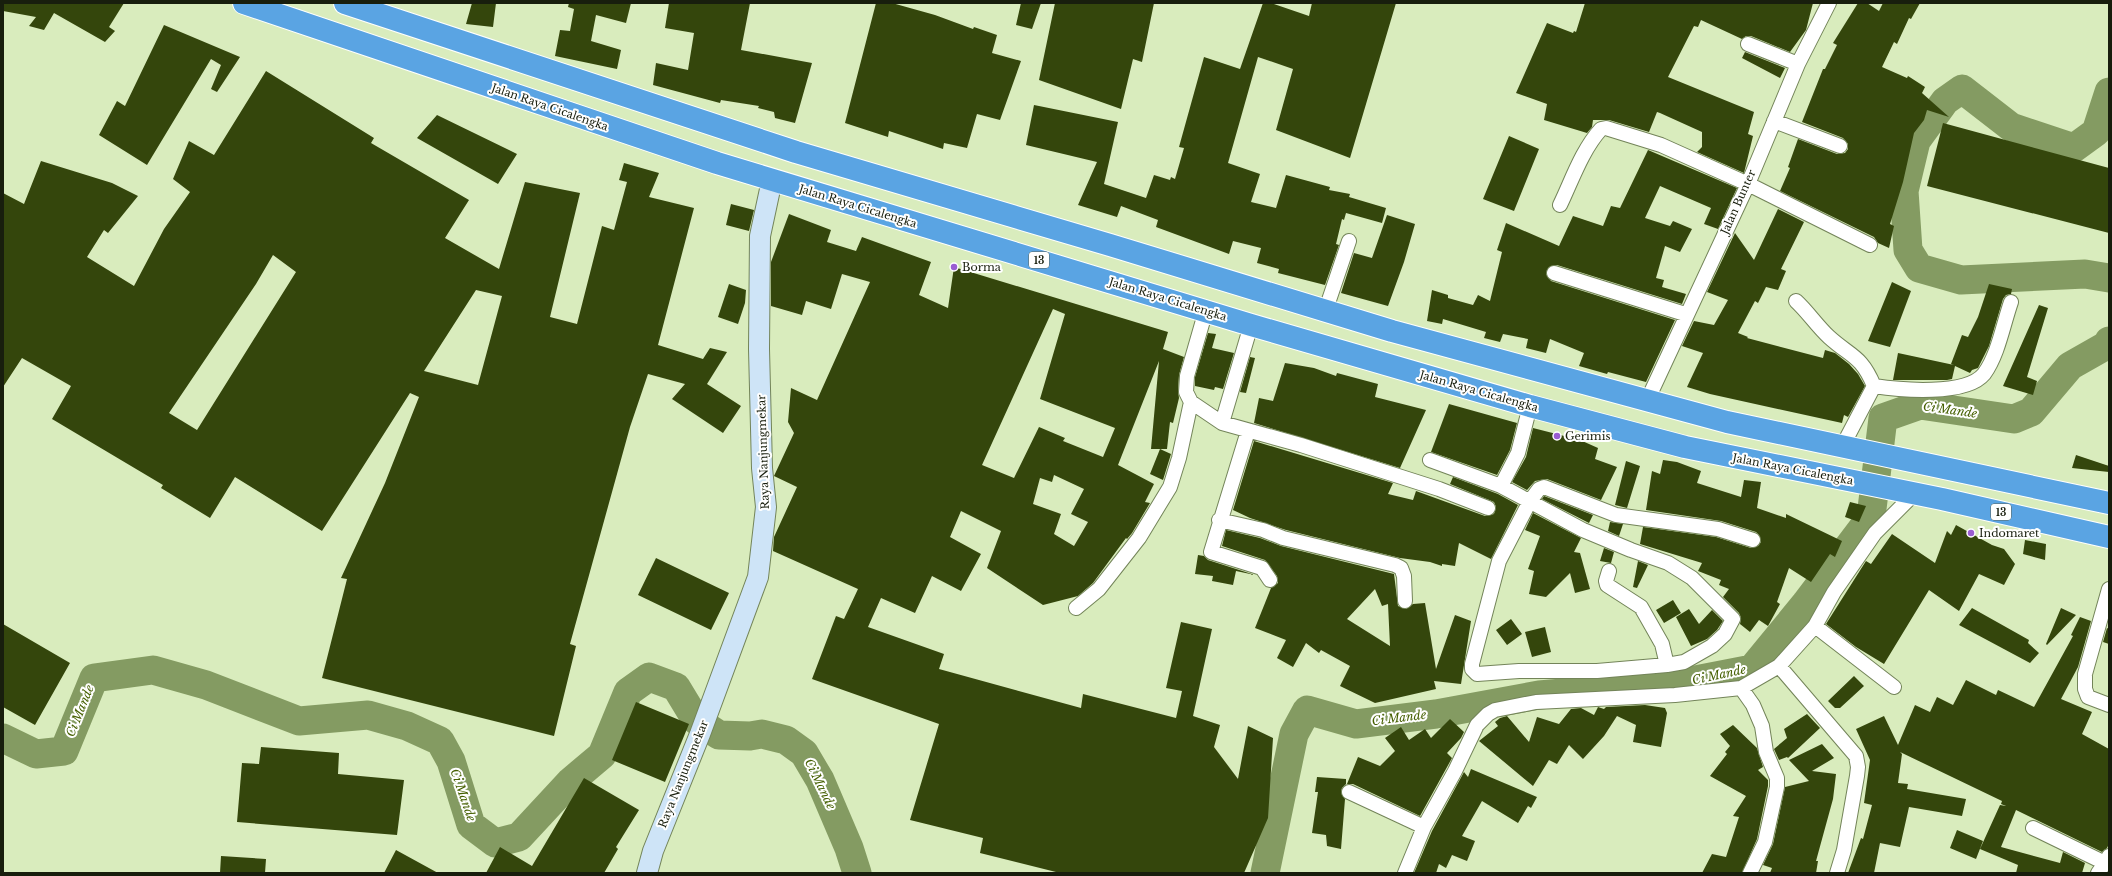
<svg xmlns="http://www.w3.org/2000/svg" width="2112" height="876" font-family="'Libre Baskerville',serif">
<rect width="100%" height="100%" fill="#d9ecbd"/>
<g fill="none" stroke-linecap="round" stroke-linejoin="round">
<path stroke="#849b62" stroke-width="29" d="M2109 92 2096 132 2074 148 2011 127 1962 89 1945 101 1916 141 1904 191 1908 250 1919 268 1961 280 2085 274 2109 278
M3 738 36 754 64 751 94 678 153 670 206 685 299 721 368 715 407 726 440 741 451 761 471 825 495 843 519 837 570 782 602 755 628 692 649 677 676 687 696 720 719 735 750 736 762 734 786 740 804 753 820 780 849 848 857 873
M1265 873 1294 734 1307 710 1356 724 1436 714 1539 695 1680 683 1752 669 1806 603 1871 517 1883 418 1920 405 2014 419 2031 412 2070 366 2107 345 2109 341"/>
</g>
<path fill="#34460c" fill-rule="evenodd" d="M3 3H124L109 27 115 31 105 42 54 13 44 30 29 26 36 17 3 11Z
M472 3H496L493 27 466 24Z
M569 3H631L626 23 596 15 591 41 621 50 617 69 555 56 560 30 570 31 574 9 568 7Z
M669 3H750L741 50 812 63 795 123 775 118 774 112 758 108 759 106 721 100 720 103 653 85 656 63 688 70 694 33 665 28Z
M876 3H892L935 15 973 29 974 27 997 35 992 53 1021 61 1000 120 977 114 967 148 944 143 943 149 889 131 888 137 845 123Z
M1021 3H1041L1032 29 1016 25Z
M1055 3H1154L1142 62 1133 59 1121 109 1039 80Z
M1263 3H1271L1309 16 1312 3H1396L1350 158 1276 130 1293 69 1258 57 1228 163 1260 174 1251 202 1276 208 1286 175 1330 187 1329 190 1350 194 1349 197 1386 208 1382 223 1346 213 1344 220 1342 219 1336 244 1339 245 1325 285 1278 273 1279 269 1257 263 1261 248 1233 241 1229 254 1156 227 1158 220 1121 206 1117 217 1078 205 1097 162 1026 145 1034 105 1118 122 1104 184 1146 198 1154 175 1170 180 1171 177 1175 179 1184 148 1179 147 1204 57 1240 69Z
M1585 3H1813L1806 30 1790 52 1751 36H1746L1742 39 1701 20 1698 27 1694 26 1668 77 1754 112 1748 134 1753 136 1744 173 1697 152 1702 147V132L1660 113 1657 112 1649 132 1609 120H1593L1592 127 1587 133 1544 120 1547 104 1516 93 1547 23 1573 33 1574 31 1576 32Z
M1858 3H1867L1879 11 1883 3H1920L1911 19 1909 18 1897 44 1894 42 1882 67 1907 78 1908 76 1925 87 1922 93 1949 117 1927 110 1924 120 1914 133 1903 182 1890 224 1894 226 1889 248 1878 243 1874 237 1780 191 1790 168 1788 167 1798 139 1837 154 1845 153 1848 149V144L1843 138 1802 122 1823 69H1825L1837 45 1833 43Z
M164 25 240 57 217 92 211 89 221 65 211 59 147 165 99 135 117 101 125 106Z
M1745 52 1785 68 1780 78 1742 58Z
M266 71 374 138 371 143 469 200 445 238 499 269 525 182 580 193 550 317 577 324 602 226 614 230 627 182 619 180 624 163 659 173 649 197 694 208 658 345 703 359 710 348 727 352 707 384 741 406 723 433 672 399 685 384 648 374 630 427 570 644 576 646 554 736 322 678 347 579 341 578 385 483 419 397 410 393 322 531 235 477 210 518 161 488 163 485 52 419 71 386 22 358 3 387V193L24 204 41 161 112 183 138 196 108 233 104 230 87 257 134 286 164 229 190 192 173 179 189 141 214 155ZM273 255 296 272 197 430 169 413 256 284ZM476 290 502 296 478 385 424 371Z
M437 115 517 154 498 184 417 138Z
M1943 123 2109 168V233L1927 186Z
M1509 136 1539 149 1514 211 1483 199Z
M1648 150 1737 188 1718 229 1704 224 1711 208 1660 186 1645 218 1670 226 1673 221 1692 229 1680 252 1665 246 1656 278 1664 280 1662 287 1686 294 1682 304 1557 265 1549 267 1546 274 1551 281 1675 320 1646 382 1608 372 1607 374 1579 366 1584 353 1550 339 1546 353 1526 348 1528 339 1503 334 1500 342 1484 338 1486 332 1443 319 1442 324 1427 321 1432 290 1448 295V298L1473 305 1478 295 1490 301 1502 252 1497 250 1506 223 1559 246 1573 216 1603 226 1611 206 1620 208Z
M731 204 754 210 749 231 726 225Z
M1778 209 1804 222 1781 269 1786 271 1778 290 1766 287 1758 303 1755 301 1738 333 1748 337 1747 338 1823 358 1825 350 1835 353 1849 364 1858 374 1865 386 1848 417 1844 415 1842 423 1710 394 1687 387 1703 353 1682 346 1694 321 1714 325 1728 300 1707 292 1735 233 1754 260Z
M789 214 831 230 827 242 856 251 862 237 931 262 919 295 948 308 954 267 1168 332 1163 349 1184 357 1179 375 1178 391 1179 398 1173 423 1170 422 1167 449H1151L1159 361 1118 465 1154 484 1145 502 1150 503 1132 533 1127 539 1126 538 1093 583 1078 596 1043 605 987 568 1001 531 961 511 950 537 981 554 961 591 932 576 915 613 881 598 868 627 944 654 939 669 1081 708 1083 694 1176 718 1182 691 1166 688 1181 622 1212 629 1193 716 1220 725 1214 747 1238 779 1248 726 1273 738 1268 818 1244 873H1060L980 853 983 838 910 820 939 724 812 679 836 616 844 619 858 589 773 551 774 537 797 487 774 476 794 433 788 422 791 388 817 400 870 282 842 274 831 309 806 301 802 315 771 306V262ZM1053 309 1065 314 1040 399 1115 428 1103 457 1063 441 1065 438 1039 427 1014 478 982 465ZM1054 475 1084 489 1071 514 1088 522 1074 546 1054 534 1061 514 1033 504 1040 478 1052 482Z
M1387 215 1415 224 1404 262 1388 306 1341 293 1354 253 1372 258Z
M1892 282 1911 291 1890 347 1868 341Z
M729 284 746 290 745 303 738 324 718 317Z
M1989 284 2012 289 2011 294 2006 295 2003 299 1989 346 1978 368 1972 370 1970 373 1955 366 1952 379 1947 380H1893L1898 353 1954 365 1951 364 1962 335 1968 337 1978 317Z
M2039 305 2048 308 2027 377 2037 381 2033 395 2003 386Z
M1208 333 1216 334 1212 348 1234 353 1223 389 1215 387 1214 390 1195 386V377Z
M1250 357 1255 358 1246 393 1240 392Z
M1285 363 1314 368 1336 376 1337 373 1378 384 1375 397 1426 410 1400 468 1254 423 1259 398 1273 401Z
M1449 404 1517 423 1510 450 1497 475 1431 452Z
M1533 428 1580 440 1598 448 1595 459 1617 467 1601 500 1547 479 1535 481 1527 490 1512 482 1526 457Z
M1254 441 1393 483 1388 494 1413 500 1416 491 1485 516 1494 514 1496 507 1494 502 1450 484 1453 477 1498 494 1518 505 1491 559 1459 543 1455 566 1442 564V566L1430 562 1400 558 1286 530 1250 518 1233 510Z
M1160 449 1171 454 1163 480 1150 474Z
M2076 455 2109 466V472L2072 468Z
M1663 460 1677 462 1701 471 1697 483 1741 497 1744 480 1761 482 1757 508 1786 518V514L1842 541 1835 557 1830 554 1811 582 1789 568 1777 602 1780 604 1768 626 1759 620 1750 632 1740 624 1741 618 1739 613 1723 597 1729 589 1719 585 1721 580 1698 571 1702 563 1640 544 1643 527 1716 537 1751 548 1758 546 1761 542 1759 535 1756 532 1721 521 1646 510 1652 471 1660 474Z
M1626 461 1640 466 1627 508 1615 505Z
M1544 496 1593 515 1589 523 1542 499Z
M1850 502 1866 506 1859 522 1845 517Z
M1533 513 1581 538 1574 552 1580 553 1590 589 1575 593 1570 573 1546 597 1529 594 1534 571 1528 569 1540 536 1525 530Z
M1610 522 1623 524 1619 536 1608 531Z
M1956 525 1992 545 2004 549 2015 564 2004 585 1979 574 1959 611 1929 590 1884 664 1856 647 1826 624 1866 561 1871 564 1892 534 1935 563 1947 531 1951 535Z
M1226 530 1260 538 1281 546 1394 574 1398 606 1406 609 1413 604 1425 603 1436 669 1455 615 1471 621 1461 684 1434 681 1436 689 1375 703 1340 686 1350 666 1321 650 1319 653 1306 643 1293 667 1277 658 1286 640 1255 628 1271 588 1278 583 1277 576 1265 560 1222 546ZM1375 589 1382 606 1388 604 1390 646 1347 619Z
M2025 540 2046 544 2045 560 2023 554Z
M1604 548 1614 552 1611 563 1600 561Z
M1198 555 1204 556 1208 560 1255 575 1236 571 1233 585 1212 581 1213 576 1195 574Z
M656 558 729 593 711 630 638 595Z
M1638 561 1648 565 1637 588 1633 587Z
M1673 600 1681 613 1664 623 1656 610Z
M1972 608 2029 640 2028 643 2039 653 2030 663 1959 625Z
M2061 608 2076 615 2047 645 2046 644Z
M1689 609 1699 624 1712 610 1723 621 1717 630 1707 639 1691 646 1676 617Z
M2080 617 2091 621 2078 667 2061 699 2092 712 2082 734 2109 749V844L2107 848 2102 852 2016 810 2001 847 2060 863 2063 852 2085 863 2082 873H2016L2018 865 1980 849 2000 805 2006 806 2001 804 2002 801 1900 752 1902 754 1898 783 1908 784 1907 789 1966 799 1962 816 1909 807 1900 847 1880 843 1874 873H1848L1861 838 1863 839 1872 805 1864 803 1870 760 1856 729 1884 716 1898 745 1915 705 1930 712 1937 697 1953 705 1966 680 1996 695 1998 690 2034 707 2073 636 2071 635Z
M1511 619 1522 634 1507 645 1496 630Z
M3 624 70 663 35 725 3 707Z
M1545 627 1551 652 1532 657 1525 632Z
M2107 628 2109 629V644L2103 642Z
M1854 676 1864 686 1840 708H1835L1828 701Z
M636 702 689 724 665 782 612 760Z
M1645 705 1665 708 1667 713 1661 747 1633 742 1636 725 1617 716 1604 736 1583 759 1569 745 1557 764 1549 760 1533 786 1479 741 1498 726 1495 722 1500 718 1507 716 1529 742 1537 717 1559 724 1571 709 1581 708 1594 715 1598 707 1604 709 1606 707Z
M1807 714 1820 728 1788 758 1787 757 1779 760 1774 749 1787 738 1784 729Z
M1450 719 1464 732 1461 738 1447 753 1452 758 1420 816 1353 784H1347L1358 757 1380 766 1395 751 1385 738 1401 727 1409 740 1425 729 1431 738Z
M1733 725 1757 748 1763 767 1758 770 1768 780V786L1757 839 1742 873H1702L1712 854 1726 857 1739 817 1733 816 1746 796 1710 776 1727 754 1725 752 1730 746 1720 734Z
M1822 744 1834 758 1812 771 1836 774 1833 799 1816 861H1818L1816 873H1770L1772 868 1763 865 1773 844 1785 787 1809 781 1789 760Z
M261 747 339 753 338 774 404 780 397 835 237 822 242 763 259 764Z
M1471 769 1537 797 1531 808 1528 806 1518 823 1482 801 1462 836 1475 841 1467 861 1452 855 1446 868 1439 864 1436 873H1414L1432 831 1464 772 1468 777Z
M1317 777 1346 779V784L1342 788 1341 792 1345 799 1341 849 1327 846 1326 835 1312 833 1318 792H1315Z
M584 778 639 810 616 847 618 849 604 873H486L500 847 532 866Z
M1957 830 1983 841 1976 859 1950 848Z
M396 850 438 873H384Z
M221 856 266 859 265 873H220Z"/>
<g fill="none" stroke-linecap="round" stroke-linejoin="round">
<g stroke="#738459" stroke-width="16">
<path id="street" d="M1748 44 1798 64
M1774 121 1840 146
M1560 205C1572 180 1582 150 1601 129L1606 128 1661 145 1748 184 1870 245
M1554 273 1685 314
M1796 301C1808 312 1817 326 1829 337 1851 357 1861 355 1874 386 1900 390 1966 396 1984 374 1998 355 2003 325 2011 302
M1206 310 1187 376 1186 392 1191 402 1222 423 1301 445 1439 489 1488 508
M1325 312 1349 241
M1647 401 1748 184 1798 64 1829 3
M1222 423 1251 325
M1248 431 1211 552 1262 568 1270 580
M1842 447 1874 386
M1430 460 1501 486 1583 530 1631 550 1668 563 1692 578 1733 619 1725 634 1712 646 1684 662 1667 665 1597 671H1519L1477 674 1472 669V664L1499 561 1530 501 1539 489 1544 487 1616 515 1718 529 1753 540
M1501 486 1518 453 1530 406
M1219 520 1263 530 1283 538 1395 565 1401 568 1404 576 1405 601
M1609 571 1606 581 1607 585 1641 607 1662 644 1667 665
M2109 589 2085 674V689L2088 697 2109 705
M1076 608 1099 589 1139 538 1170 487 1179 458 1191 402
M1815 626 1894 687
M1779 666 1856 756 1858 767 1857 776 1844 850 1837 873
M1741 688 1753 705 1762 726 1766 752 1777 778V787L1765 842 1750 873
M1349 792 1424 827
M2033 828 2105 863 2109 856
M1405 873 1424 827 1455 771 1477 725 1488 714 1495 710 1536 702 1675 695 1741 688 1779 666 1815 626 1834 592 1875 533 1914 494
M2098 873 2105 863"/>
</g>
<g stroke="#738459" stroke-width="22">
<path id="secondary" d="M647 873 653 851 700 734 758 577 766 507 762 468 759 349 760 236 772 180"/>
</g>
<g stroke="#fff" stroke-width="24">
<path id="highway" d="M244 3 717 163 1251 325 1530 406 1685 447 1942 499 2109 537
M345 3 796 152 1110 245 1392 331 1727 422 2109 503"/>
</g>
<use href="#street" stroke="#fff" stroke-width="14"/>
<use href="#secondary" stroke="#cee4f7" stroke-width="20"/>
<use href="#highway" stroke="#5aa4e3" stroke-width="22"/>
</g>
<g fill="#9a5cd2" stroke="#fff" stroke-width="1.5">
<circle cx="954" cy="267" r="4"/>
<circle cx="1557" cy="436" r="4"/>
<circle cx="1971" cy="533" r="4"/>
</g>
<g text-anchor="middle" stroke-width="4" stroke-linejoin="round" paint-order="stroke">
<g fill="#fff" stroke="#5d6256" stroke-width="1">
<rect x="1029" y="252" width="20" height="16" rx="3"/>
<rect x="1991" y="504" width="20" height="16" rx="3"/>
</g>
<g font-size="10" font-weight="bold" fill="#181e0d">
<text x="1039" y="264">13</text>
<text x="2001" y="516">13</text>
</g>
<g font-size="11" fill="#181e0d" stroke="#fff">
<text transform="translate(550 107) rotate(19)" y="4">Jalan Raya Cicalengka</text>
<text transform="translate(1738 202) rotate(-66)" y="4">Jalan Bunter</text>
<text transform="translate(858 206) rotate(17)" y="4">Jalan Raya Cicalengka</text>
<text transform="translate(1168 299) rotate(17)" y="4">Jalan Raya Cicalengka</text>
<text transform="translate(1479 391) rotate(16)" y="4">Jalan Raya Cicalengka</text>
<text transform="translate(763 452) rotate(-92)" y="4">Raya Nanjungmekar</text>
<text transform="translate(1793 469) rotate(11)" y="4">Jalan Raya Cicalengka</text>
<text transform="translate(683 774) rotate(-68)" y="4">Raya Nanjungmekar</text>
</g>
<g font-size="11" fill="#181e0d" stroke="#fff" text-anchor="start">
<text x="962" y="271">Borma</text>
<text x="1565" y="440">Gerimis</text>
<text x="1979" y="537">Indomaret</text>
</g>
<g font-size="12" font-style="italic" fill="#466002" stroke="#fff">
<text transform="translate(1950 410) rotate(8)" y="4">Ci Mande</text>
<text transform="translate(1719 675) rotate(-12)" y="4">Ci Mande</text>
<text transform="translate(80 711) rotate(-68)" y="4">Ci Mande</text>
<text transform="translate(1399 718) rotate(-7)" y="4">Ci Mande</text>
<text transform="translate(820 784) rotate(64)" y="4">Ci Mande</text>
<text transform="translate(463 795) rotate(71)" y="4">Ci Mande</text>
</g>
</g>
<rect width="2112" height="876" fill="none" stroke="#181e0d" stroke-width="8"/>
</svg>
